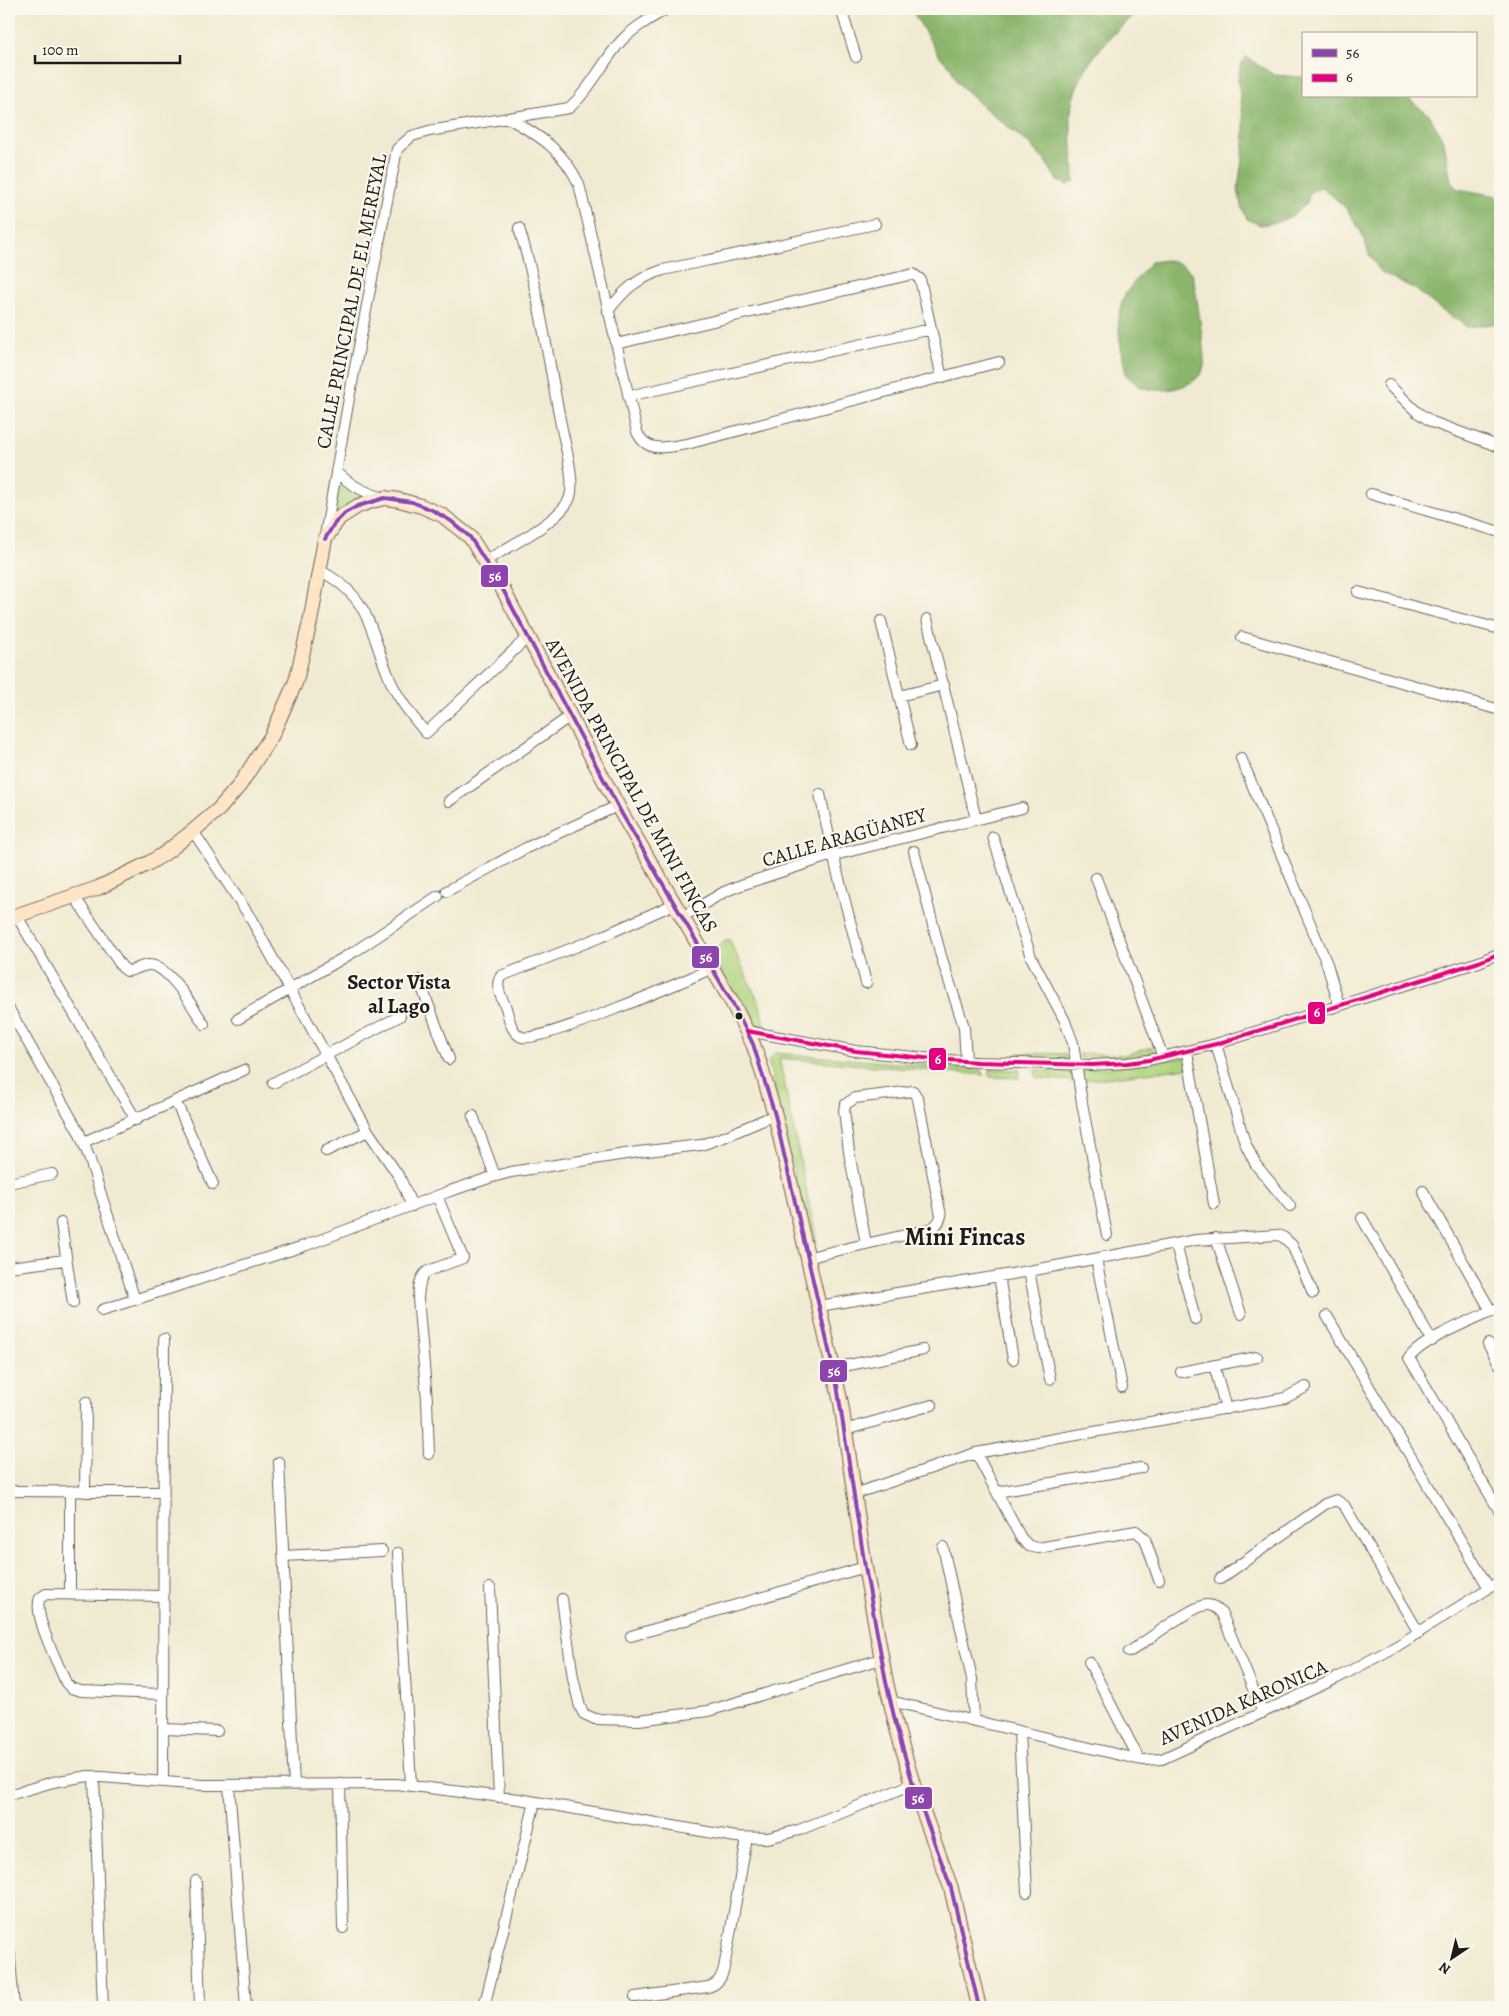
<svg xmlns="http://www.w3.org/2000/svg" width="1509" height="2016" font-family="Alegreya,serif">
<rect width="100%" height="100%" fill="#fbf7ec"/>
<filter id="ink" filterUnits="userSpaceOnUse"><feTurbulence type="fractalNoise" baseFrequency=".02" numOctaves="2"/><feDisplacementMap in="SourceGraphic" scale="10" xChannelSelector="R" yChannelSelector="G"/><feConvolveMatrix kernelMatrix="1 2 1 2 8 2 1 2 1" color-interpolation-filters="sRGB"/></filter>
<filter id="wash" filterUnits="userSpaceOnUse"><feTurbulence type="fractalNoise" baseFrequency=".0096" numOctaves="4" result="noise"/><feDisplacementMap in="SourceGraphic" scale="20" xChannelSelector="R" yChannelSelector="G"/><feGaussianBlur stdDeviation="1.12" result="paint"/><feColorMatrix in="noise" values="0 0 0 0 0 0 0 0 0 0 0 0 0 0 0 0 0 1.4 0 .05"/><feComposite in="paint" operator="in"/></filter>
<g filter="url(#wash)">
<rect width="100%" height="100%" fill="#f1ead2"/>
<path fill="#afd37d" stroke="#66784c" d="M336 471 370 494 325 539Z
M729 939 760 1005 764 1025 759 1026 729 986 713 958 715 948Z
M1152 1047 1155 1053 1125 1060 1081 1061 1080 1053 1123 1055Z
M775 1053 982 1070 984 1075 779 1058 817 1242 810 1243 768 1060Z
M1018 1053 1072 1054 1073 1061 1019 1060Z
M1185 1058 1188 1068 1080 1081 1079 1071Z
M990 1069 1019 1070 1020 1078 990 1077Z
M1035 1070 1072 1072V1081L1036 1078Z"/>
<path fill="#8bb56c" stroke="#546844" d="M911 9H1142C1111 33 1073 72 1071 113 1070 136 1074 159 1074 182L1067 185 1057 180 1045 161 1029 144 981 105 957 82 950 66 940 57Z
M1246 57 1274 75 1303 77V96H1405L1430 116 1444 142 1451 182 1458 189 1497 196 1500 199V323L1467 327 1440 309 1415 289 1381 272 1370 256 1360 230 1345 207 1322 187 1310 192 1307 203 1294 215 1278 222 1260 225 1247 219 1241 206 1238 188 1244 146V124L1238 79 1241 64Z
M1166 260C1176 262 1186 265 1192 274 1195 279 1206 360 1204 366 1200 388 1159 395 1141 387 1136 384 1130 378 1126 375 1122 350 1112 317 1126 293 1133 282 1143 272 1151 262Z"/>
</g>
<g filter="url(#ink)">
<g fill="none" stroke-linecap="round" stroke-linejoin="round">
<g stroke="#67645c" stroke-width="12">
<path id="street" d="M841 9 856 57
M508 118C540 136 563 150 579 184L637 432C647 454 667 447 687 444L999 362
M608 311C625 289 636 279 663 270L875 224
M616 344 913 274 920 279 942 378
M1389 385 1417 412 1432 422 1500 447
M628 396 931 329
M336 471C350 486 366 493 384 498
M1371 494 1500 532
M325 536 348 404 397 149 412 136 429 131 569 108C591 89 603 61 622 40 635 27 651 18 667 9
M485 561C506 548 563 520 570 497 576 478 562 435 559 414 547 352 538 289 519 228
M319 570C369 596 368 624 387 672 395 695 410 714 426 733L528 637
M1358 592 1500 629
M927 619 976 819
M881 621 911 745
M1242 637 1500 710
M899 696 944 685
M1241 758 1327 964 1339 1005
M820 794 833 855 866 983
M449 801 569 717
M193 831 250 917 368 1131 400 1178 412 1206
M993 837 1031 957 1064 1019 1073 1043 1082 1103 1107 1235
M914 851 941 956 964 1027 966 1062
M1096 878 1163 1057
M447 891 526 848 617 806
M74 896 122 967 127 971C135 971 141 965 149 965 169 965 193 1008 204 1024
M674 904 603 936 501 976C494 986 502 998 506 1008 509 1018 511 1033 522 1037 540 1043 687 980 712 968
M17 916 136 1120
M682 917 724 892 741 885 823 858 1022 808
M419 980 449 1059
M9 1009 79 1132 89 1157 135 1300
M238 1019 357 950 438 896
M747 1031 856 1051 934 1059 978 1062 1093 1065 1127 1063 1149 1060 1216 1044 1479 962 1500 953
M1216 1044 1245 1143 1256 1165 1290 1206
M1187 1052 1214 1204
M273 1083 400 1016
M176 1102 213 1184
M473 1116 495 1176
M84 1142 244 1070
M326 1151 368 1131
M9 1183 52 1174
M1423 1191 1491 1311
M1362 1218 1432 1341
M61 1223 73 1303
M1216 1238 1241 1314
M1176 1244 1195 1319
M808 1258 822 1254 927 1230C934 1228 939 1224 941 1216L918 1099 913 1091 855 1098 846 1104 844 1110 849 1152 866 1244
M1096 1259 1122 1387
M9 1267 65 1260
M1029 1271 1050 1379
M999 1276 1013 1359
M819 1306 1029 1271 1196 1240 1278 1235 1283 1237 1292 1245 1313 1293
M1500 1307C1477 1318 1424 1338 1409 1358L1500 1512
M102 1310 304 1246 450 1191 489 1178 511 1172 638 1152 701 1145 724 1137 775 1115
M1327 1316 1489 1588
M1488 1344 1500 1365
M1214 1365 1226 1409
M834 1368 923 1350
M1181 1372 1257 1357
M845 1430 932 1405
M976 1453 1021 1538 1029 1546 1038 1548 1136 1531 1145 1539 1159 1580
M429 1454 427 1400 418 1298C419 1289 419 1277 428 1271L463 1258 437 1196
M279 1462 294 1785
M9 1491 163 1492
M70 1491V1594
M85 1492 86 1402
M997 1492 1141 1468
M854 1494 976 1453 1285 1398 1306 1387
M943 1547 972 1679 974 1721
M398 1553 411 1785
M283 1556 382 1551
M1220 1579 1325 1504 1336 1500 1344 1505 1419 1633
M490 1588 499 1797
M562 1599 573 1678 580 1707 584 1714 595 1719 639 1720 708 1711 881 1659
M631 1636 865 1567
M1129 1652C1144 1643 1192 1606 1206 1605 1213 1604 1218 1609 1222 1614L1263 1713
M1089 1662 1139 1759
M162 1694 81 1691 71 1688 66 1683C59 1665 32 1614 40 1598L46 1594 163 1596
M890 1701 1133 1758 1144 1760 1162 1759 1337 1678 1397 1646 1500 1581
M163 1729 217 1731
M1019 1731 1027 1892
M94 1776 103 2007
M163 1781 164 1339
M340 1784 343 1928
M229 1785 246 2007
M9 1795 53 1782 88 1776 203 1785 396 1784 519 1799 736 1837 768 1838 799 1830 913 1784
M196 1881 200 2007
M9 1947 14 2007
M635 1997 708 1987C720 1984 723 1974 725 1963L747 1838
M484 2007 535 1802"/>
</g>
<g stroke="#67645c" stroke-width="16">
<path id="secondary" d="M9 918 98 888 149 863 164 854 193 831 219 809 239 786 272 735 296 681 310 622 325 539 339 518 358 506 372 501 385 498 399 500 421 506 442 515 470 537 501 586 622 814 733 1004 753 1044 760 1064 775 1115 841 1403 865 1567 886 1682 897 1729 913 1784 951 1888 979 2007"/>
</g>
<use href="#street" stroke="#fff" stroke-width="10"/>
<use href="#secondary" stroke="#fde5c5" stroke-width="14"/>
<g stroke="#fbf7ec" stroke-width="8">
<path id="bus-1" d="M325 539 334 524 345 513 358 506 385 498 412 502 432 510 451 521 470 537 501 586 622 814 733 1004 753 1044 775 1115 837 1385 865 1567 886 1682 897 1729 913 1784 951 1888 979 2007"/>
</g>
<g stroke="#fbf7ec" stroke-width="8">
<path id="bus-2" d="M747 1031 856 1051 934 1059 978 1062 1093 1065 1127 1063 1149 1060 1216 1044 1479 962 1500 953"/>
</g>
<use href="#bus-1" stroke="#8e44ad" stroke-width="4"/>
<use href="#bus-2" stroke="#e5007d" stroke-width="4"/>
</g>
</g>
<circle fill="#1c1c1c" stroke="#fbf7ec" stroke-width="2" cx="739" cy="1016" r="4.5"/>
<g text-anchor="middle" stroke-width="4.5" stroke-linejoin="round" paint-order="stroke">
<g font-size="20" fill="#1c1c1c" stroke="#fbf7ec">
<text transform="translate(351 301) rotate(-79)" y="7">CALLE PRINCIPAL DE EL MEREYAL</text>
<text transform="translate(632 785) rotate(61)" y="7">AVENIDA PRINCIPAL DE MINI FINCAS</text>
<text transform="translate(844 837) rotate(-16)" y="7">CALLE ARAGÜANEY</text>
<text transform="translate(1243 1702) rotate(-24)" y="7">AVENIDA KARONICA</text>
</g>
<g font-size="21" font-weight="bold" fill="#1c1c1c" stroke="#fbf7ec">
<text x="399" y="989">Sector Vista<tspan x="399" dy="24">al Lago</tspan></text>
</g>
<g font-size="25" font-weight="bold" fill="#1c1c1c" stroke="#fbf7ec">
<text x="965" y="1245">Mini Fincas</text>
</g>
</g>
<g stroke="#fbf7ec" stroke-width="2">
<rect x="480" y="564" width="29" height="24" rx="5" fill="#8e44ad"/>
<rect x="691" y="945" width="29" height="24" rx="5" fill="#8e44ad"/>
<rect x="1307" y="1001" width="19" height="24" rx="5" fill="#e5007d"/>
<rect x="928" y="1047" width="19" height="24" rx="5" fill="#e5007d"/>
<rect x="819" y="1359" width="29" height="24" rx="5" fill="#8e44ad"/>
<rect x="904" y="1786" width="29" height="24" rx="5" fill="#8e44ad"/>
</g>
<g font-size="14" text-anchor="middle" font-weight="bold" fill="#fff">
<text x="495" y="581">56</text>
<text x="706" y="962">56</text>
<text x="1317" y="1017">6</text>
<text x="938" y="1064">6</text>
<text x="834" y="1376">56</text>
<text x="918" y="1803">56</text>
</g>
<rect width="1509" height="2016" fill="none" stroke="#fbf7ec" stroke-width="30"/>
<rect x="1302" y="32" width="175" height="65" fill="#fbf7ec" stroke="#a29f99"/>
<rect x="1312" y="49" width="25" height="8" fill="#8e44ad" stroke="#a29f99"/>
<text x="1346" y="58" font-size="15" fill="#1c1c1c">56</text>
<rect x="1312" y="74" width="25" height="8" fill="#e5007d" stroke="#a29f99"/>
<text x="1346" y="82" font-size="15" fill="#1c1c1c">6</text>
<g transform="translate(1452 1958) rotate(215)" stroke="#fbf7ec" stroke-width="4" paint-order="stroke">
<path d="M0-4L9 19L0 12L-9 19Z" fill="#1c1c1c"/>
<text y="-8" font-size="14" font-weight="bold" text-anchor="middle" fill="#1c1c1c">N</text>
</g>
<path d="M35 55v8h145v-8" fill="none" stroke="#1c1c1c" stroke-width="2.5"/>
<text x="42" y="55" font-size="15" fill="#1c1c1c" stroke="#fbf7ec" stroke-width="4" paint-order="stroke">100 m</text>
</svg>
